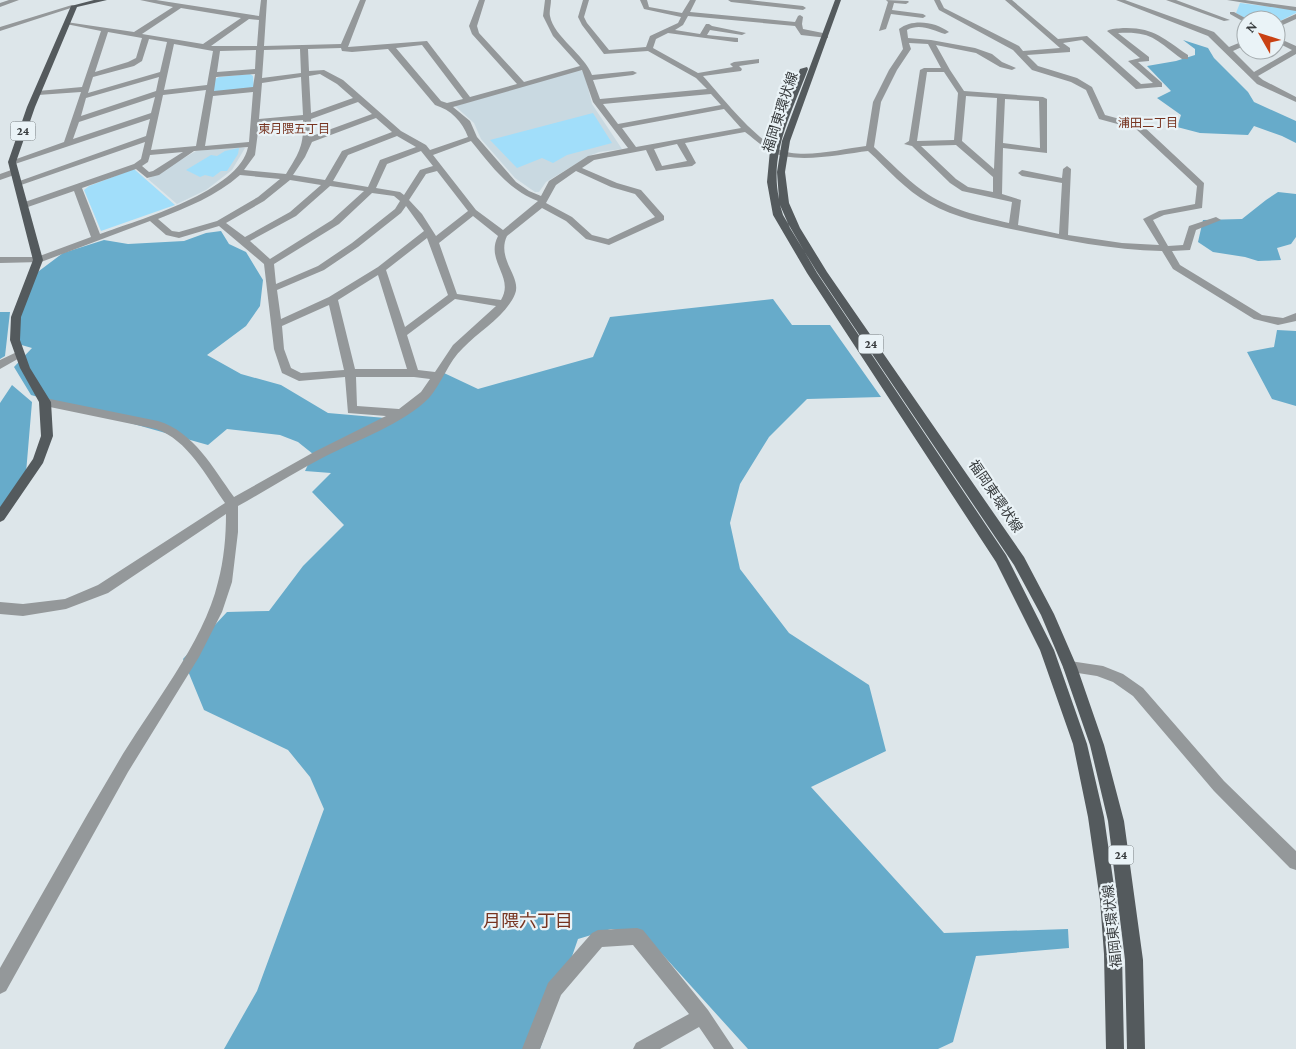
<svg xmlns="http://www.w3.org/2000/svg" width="1296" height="1049" font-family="'Crimson Pro','Noto Sans JP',serif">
<rect width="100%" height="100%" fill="#dde6ea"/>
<path fill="#c9d9e1" d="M578 70 584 71 592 104 622 149 599 152 589 156 546 182 539 192H535L515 178 481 139 474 123 455 106Z
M240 147 245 148 232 170 206 190 177 204 148 179 196 151Z"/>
<path fill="#a1defa" d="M1240 3 1296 10V13L1276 23V20H1248L1236 13Z
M250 74 253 76 254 88 213 92 215 79 219 77Z
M593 113 612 143 567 155 553 163 542 158 517 168 490 140Z
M239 148 238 154 227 171H221L213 177 205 175 200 177 186 170 211 155 217 156 225 151Z
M134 169 175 205 101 231 84 190 89 186Z"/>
<path fill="#67abca" d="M1183 40 1208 48 1214 58 1248 92 1254 102 1296 121V143L1282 136 1254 126 1248 135 1200 133 1177 127 1181 115 1157 98 1171 91 1147 66 1176 61 1195 55V49Z
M1278 192 1296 194V237L1291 244 1277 248 1281 260 1258 261 1245 257 1213 252 1198 242 1203 220 1242 219 1266 200Z
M221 231 229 244 246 252 263 280 260 306 246 326 207 355 241 374 281 385 328 413 397 419 444 373 478 389 593 357 610 317 773 299 792 325H830L881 397 807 399 769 437 740 484 730 523 740 569 789 633 869 685 886 751 811 787 944 933 1068 929 1069 948 976 956 953 1042 938 1049H748L644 934 611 929 578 939 540 1049H224L257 991 324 809 310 777 288 750 204 710 183 659 227 612 269 611 303 566 344 525 312 492 331 473 305 471 313 454 298 442 280 435 227 429 208 445 31 395 14 367 32 348 11 342 31 277 63 253 104 240 128 244 184 241 206 233Z
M0 312H10L5 356 0 359Z
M1277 330 1296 331V406L1272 399 1247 352 1274 347Z
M12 385 32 402 26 473 0 510V403Z"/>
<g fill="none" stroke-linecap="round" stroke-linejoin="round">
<path fill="#94989a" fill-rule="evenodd" d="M9 0H19L0 7V3Z
M140 0H156L259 16 261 0H267L264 46 341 44 360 0H366L348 47 427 41 470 97 517 84 472 34 469 26 479 0H485L477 26 479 33 524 82 580 66 553 36 543 16 545 0H551C551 5 549 12 550 16 554 37 584 54 592 75L633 71 637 73 633 75 593 80 600 99 707 89 696 78 648 51 604 54 582 25 578 17 583 0H589L584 17 587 23 609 50 646 47 650 36 678 23 681 17 644 9 640 0H647L649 7 682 13 690 0H696L690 12 795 22 798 16 800 15 803 17 802 24 803 29 828 34V38L801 35 795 26 688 16 683 25 675 30 700 34 706 24H709L712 26 746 33 742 35 710 30 707 35 738 38V42H735L668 33 656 39 653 48 698 73 733 67 730 64 734 62 759 59V63L739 66 742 69 741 71 703 76C723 98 752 136 778 149 801 160 841 149 866 146L873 102 889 70 903 49 899 29C913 18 936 22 949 32L945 34C932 30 920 23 907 30L908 38 931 40 975 48 992 54 1002 62 1016 68 1012 70 1000 67 976 53 936 45 950 70 964 91 1043 97 1047 99V153L1003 148 1002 194 1021 200 1018 225 1059 234 1062 183 1022 176 1018 173 1022 170 1062 178 1063 169 1067 166 1071 169 1068 235 1122 243 1159 245 1143 219 1159 211 1195 204 1197 186 1136 129 1099 119 1086 90 1071 82 1032 70 1013 50 939 10 934 0H940L944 8 1019 46 1023 51 1060 48 1005 0H1012L1058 39 1087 36 1141 84 1153 83 1128 61 1140 58 1107 31C1112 28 1117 29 1123 28 1154 27 1164 39 1188 55V59H1182C1156 40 1152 31 1118 33L1149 57V61L1138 62 1162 83V87H1159L1136 89 1082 40 1063 43 1070 48V52L1027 55 1038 66 1077 78 1092 87 1105 115 1142 125 1204 183 1202 208 1164 215 1153 220 1168 246 1183 245 1189 226 1216 217 1221 220 1196 230 1190 250 1172 251 1180 265 1262 315 1283 318 1296 313V321L1278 325 1254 319 1173 269 1162 251C1112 250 1064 240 1016 230 987 224 955 218 929 203 905 190 888 169 868 151 842 154 794 165 770 151 762 146 753 138 745 132L685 143 696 163 692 166 656 171 646 150 594 160 582 168 617 183 641 190 664 216V220L609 245 586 239 566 221 542 208 507 236C496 259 522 277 515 294 506 316 479 331 463 348 448 362 442 383 429 398 405 423 355 441 324 457 295 472 267 490 238 506V532L232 582 222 612 199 657 128 772 6 991 0 994V968C39 900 77 831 117 764 149 709 204 643 218 582 224 560 226 536 226 514L108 593 66 609 23 616 0 614V602L23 604 65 599 98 585 225 503C206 476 188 440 156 429L45 406 39 402 41 399 45 398 158 421C194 432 213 468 234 497L314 452 386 416 348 413 345 377 299 381 282 373 274 349 264 264 219 226 179 238 166 235 150 221 41 262 0 263V257H37L91 237 74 191 25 208 20 205 22 203 134 164 141 159 145 142 21 185 14 183 146 136 150 119 15 164 8 162 64 142 81 92 38 95 34 93 38 91 82 87 101 31 66 24V22L134 32 173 7ZM181 8 241 18 203 44 142 34ZM249 19 259 20 257 46H211ZM108 32 142 38 136 58 128 62 95 72ZM149 39 167 42 160 72 88 93 93 77 134 66 142 61ZM909 43 928 44 941 68H924L920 70 909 141 904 144 912 146 950 183 962 191 1012 202 1009 223C979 216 948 209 923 191 905 178 890 162 874 147L881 102 897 70 911 49ZM174 44 213 51 207 85 164 90ZM422 45 463 99 447 103 441 101 396 48ZM341 48 342 51 352 52 388 49 435 105C451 110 462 121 468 137L430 150 426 145 401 131 343 80 324 70 309 71 308 49ZM300 49 301 73 262 78 264 50ZM256 50 255 69 217 72 220 51ZM582 70 593 102 628 148 588 156 549 181 541 196 529 191 516 182 477 137 470 121 453 107ZM927 72H944L958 93 954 140 917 141ZM255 74 253 87 214 91 216 77ZM320 74 337 84 353 98 311 113 309 76ZM159 77 156 91 81 116 86 98ZM301 77 303 115 259 119 262 83ZM206 90 196 146 151 150 163 95ZM253 92 249 142 205 146 213 96ZM711 94 721 105 618 124 603 104ZM966 96 997 98 994 169 962 141ZM155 97 151 113 73 139 79 122ZM1005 99 1039 101 1040 148 1003 143ZM358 102 372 114 312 136 311 119ZM724 109 741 128 636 147 622 128ZM376 118 392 132 342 151 325 180 293 175 305 157 312 142ZM303 120C304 146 299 153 286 174L244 170 255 155 259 124ZM397 136 416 147 380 160 368 187 333 181 348 155ZM471 141C492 166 507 189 538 201L503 230 476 210 433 155ZM677 144 687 161 662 166 654 149ZM956 145 993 177V192L968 187 956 179 921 146ZM248 147C240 191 138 220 100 234L82 188 136 169 147 178 159 175 194 151ZM421 151 433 166 420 170 404 195 400 192 376 188 387 164ZM183 152 153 171 149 172 142 166 148 162 150 155ZM437 171 468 211 436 236 422 214 409 200 426 174ZM576 171 611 187 635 194 655 217 608 239 592 235 572 217 546 203 556 185ZM240 175 280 179 258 197 217 221 179 232 172 231 158 219C188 207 216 196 240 175ZM290 180 321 185 290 212 245 237 226 223 264 201ZM330 186 364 191 332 220 270 259 250 241 296 216ZM372 193 394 196 400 201 395 209 352 243 318 266 276 284 274 264 339 224ZM406 206 424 231 378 267 329 297 281 319 277 290 324 270 358 247 401 213ZM473 216 498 236C485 261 515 277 501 300L457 294 439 243ZM427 238 448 295 405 327 386 270ZM378 275 407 369H355L338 300ZM455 299 496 306 453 345 435 372 418 370 407 335ZM329 305 344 370 301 373 291 368 284 349 282 326ZM356 377H414L430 379 421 392 399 409 357 406Z
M728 0H749L803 6 806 8 803 10 731 2Z
M886 0 908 1 909 2 906 4 894 3 892 10 923 14 926 16 923 18 891 14 886 29 879 31 888 2Z
M1116 0H1125L1214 32 1229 47 1246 40V45L1233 51 1254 72 1292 50 1276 42V37L1296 46V54L1258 76 1263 80 1296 97V102L1257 84 1208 36Z
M1166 0H1176L1230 20 1224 21Z
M1227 0H1245L1296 7V11Z
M72 5 77 6 0 31V27Z
M1230 12H1234L1249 20H1246V23L1244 22 1230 14Z
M1296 14V19L1276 28V23Z
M14 169 17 170V174L0 180V174Z
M19 351 24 354 23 356 0 369V360Z
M1070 661 1103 666 1123 674 1143 688 1224 781 1296 851V870L1290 868 1214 791 1133 696 1113 682 1097 676 1065 671 1063 667 1065 663Z
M637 928 643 930 708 1010 734 1049H714L699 1027 660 1049H633L636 1043 689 1014 633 945 602 947 561 995 540 1049H522L548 983 592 933 598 930Z"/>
<path fill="#545a5d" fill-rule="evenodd" d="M94 0H107L77 7 35 107 16 162 43 260 21 317 20 340 30 368 51 402 53 436 43 463 4 520 0 522V507L33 459 41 436 39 402 20 368 10 340 11 317 33 260 8 162 27 107 71 6Z
M835 0H841L790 141 785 172 789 203 800 228 827 272 1024 557 1054 614 1077 667 1104 745 1124 821 1143 960 1145 1049H1127L1125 960 1108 821 1090 745 1063 667 1041 615 1014 565 817 272 790 228 780 205 783 215 817 273 1006 555 1054 650 1087 744 1104 817 1116 900 1122 954 1124 1049H1106L1104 954 1100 900 1088 817 1073 744 1040 650 996 562 807 273 773 215 767 182 770 150 800 69 807 67 808 69C792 112 769 153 779 199L777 172 782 141Z"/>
</g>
<g text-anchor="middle" stroke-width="4.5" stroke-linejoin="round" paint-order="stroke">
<g font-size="12" fill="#773420" stroke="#eaf3f7">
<text x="1148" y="127">浦田二丁目</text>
<text x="294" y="133">東月隈五丁目</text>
</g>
<g fill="#eaf3f7" stroke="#6d7376" stroke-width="1">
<rect x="10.5" y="121.5" width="25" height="19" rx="4"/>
<rect x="858.5" y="334.5" width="25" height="19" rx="4"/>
<rect x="1108.5" y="845.5" width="25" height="19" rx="4"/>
</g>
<g font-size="12" font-weight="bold" fill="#383c3e">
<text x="23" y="135">24</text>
<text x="871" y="348">24</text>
<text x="1121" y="859">24</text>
</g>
<g font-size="14" fill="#383c3e" stroke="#eaf3f7">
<text transform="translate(780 112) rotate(-72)" y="5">福岡東環状線</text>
<text transform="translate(996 496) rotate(56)" y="5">福岡東環状線</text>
<text transform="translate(1112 926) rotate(-96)" y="5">福岡東環状線</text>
</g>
<g font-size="18" fill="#773420" stroke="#eaf3f7">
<text x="528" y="927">月隈六丁目</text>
</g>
</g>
<g transform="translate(1261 35) rotate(309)"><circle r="24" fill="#eaf3f7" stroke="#a3aaad"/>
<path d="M0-4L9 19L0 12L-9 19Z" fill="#c94113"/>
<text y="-8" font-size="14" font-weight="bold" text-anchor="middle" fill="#383c3e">N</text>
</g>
</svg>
